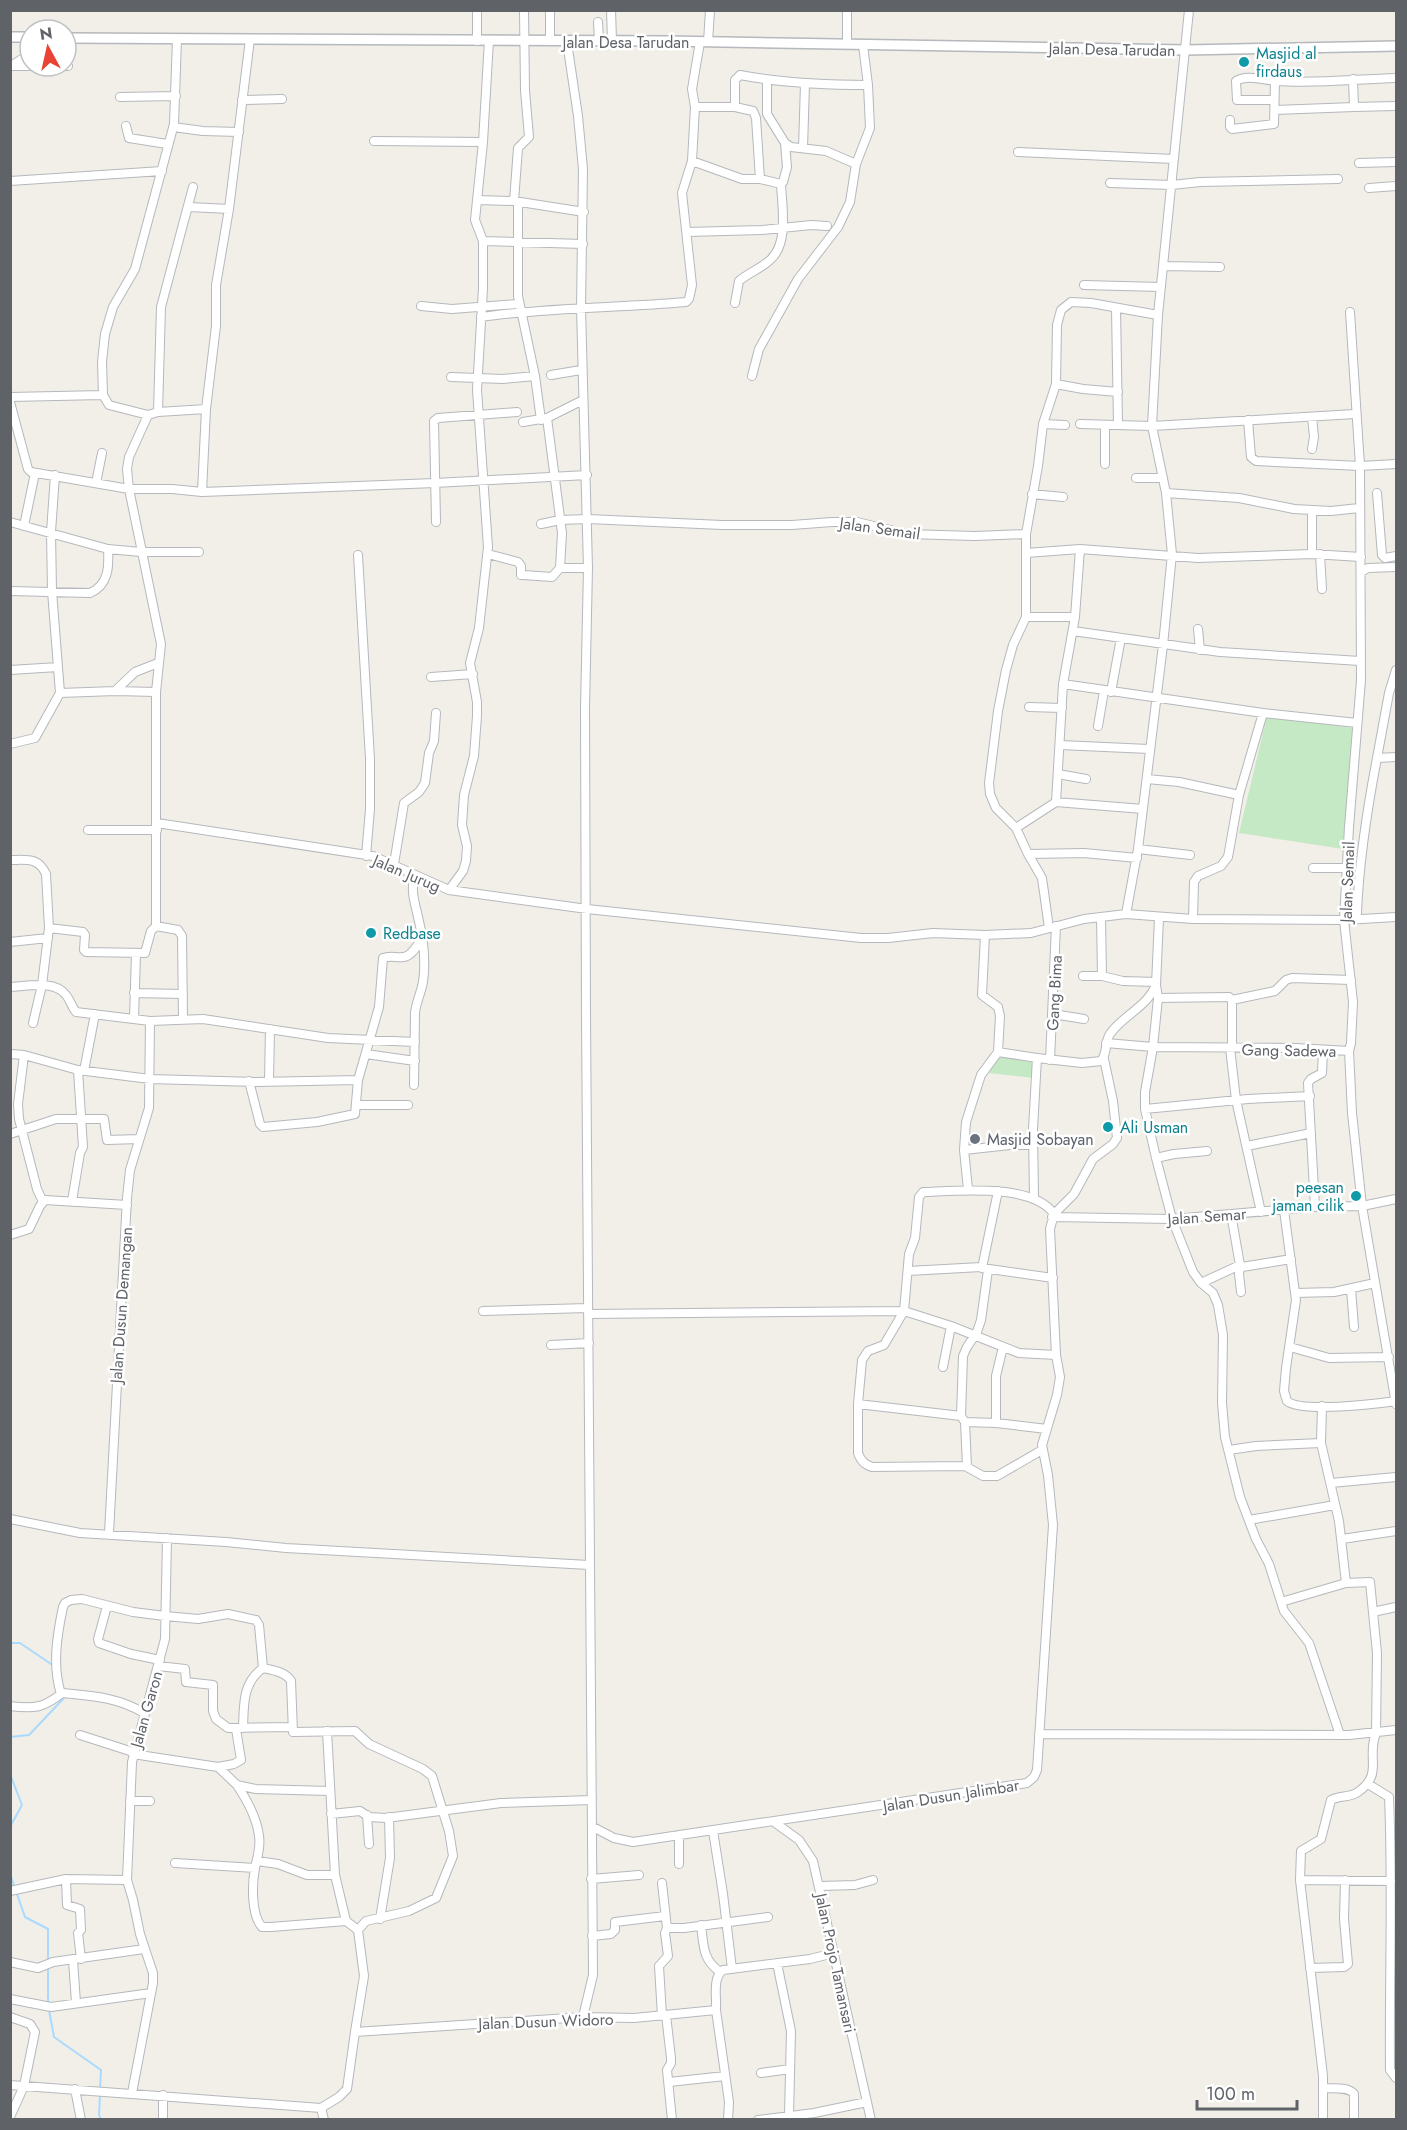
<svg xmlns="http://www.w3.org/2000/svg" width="1407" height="2130" font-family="Jost,sans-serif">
<rect width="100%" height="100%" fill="#f1efe8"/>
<path fill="#c5e8c5" d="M1267 716 1353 728 1343 849 1239 833Z
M1000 1054 1035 1059V1078L989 1073Z"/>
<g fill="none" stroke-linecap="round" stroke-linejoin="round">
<path stroke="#aadaff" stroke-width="2" d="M10 1643H20L54 1666
M10 1737 29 1735 64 1698 63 1695
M10 1774 22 1805 10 1827
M10 1874 25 1917 48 1929V1962
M48 1968V2004
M49 2010 54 2037 101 2070 100 2089
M100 2095 99 2115 101 2120"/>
<g stroke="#b5b8bc" stroke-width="10">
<path id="minor" d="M477 10V41
M550 10V41
M611 10 612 41
M598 22 599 41
M177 39 174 124 135 269 113 307 105 334 102 362 103 395 109 405 148 415 158 412 161 307 193 187
M567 42 578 116 583 169 581 308 588 568 585 708 586 1015 593 1975 583 2017
M708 42 710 10
M847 44V10
M10 66H45
M11 66 30 54
M66 66H68
M120 97 176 96
M242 100 282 99
M1274 100H1237L1236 81C1247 74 1264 80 1276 81 1316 84 1357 79 1396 78
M695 107H735L753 111 756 118 760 179
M735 107V80L740 75C782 83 825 85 868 85
M1354 107 1396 106
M1275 110 1354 107 1353 79
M1230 120V127L1232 129 1274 124 1275 81
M126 126 129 138 167 144
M173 127 203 131 239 132
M374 141 483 142
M785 143 791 147 826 151 856 164
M803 148 805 84
M1018 152 1174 159
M692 161 742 179H760L781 184
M1359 163 1396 162
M10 181 162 171
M1110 183 1172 185 1200 182 1338 179
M1369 188 1396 186
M477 200 514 201 584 212
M514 201 518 148 529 137 525 90 524 10
M518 202V296L535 376 541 420
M189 207 229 209
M687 232 762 230 811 225 827 226
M483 241 583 244
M1164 266 1220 267
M1084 285 1161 287
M735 303 739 281C748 273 760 269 770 260 789 244 782 206 781 184L783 182 787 167 785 143 767 114V81
M421 306 452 309 518 304
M1116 308 1118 425
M481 317C549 307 618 308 686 302L689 299 692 285 682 193 692 161 695 107 692 89 700 42
M551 375 581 370
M752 376 759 349 768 333 798 279 838 227 850 202 856 164 870 128 868 85 863 45
M451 377 503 379 535 376
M1056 384 1083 389 1118 392
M10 397 103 395
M10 402 28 469 31 472 129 489H172L202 492 435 483 587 475
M158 412 206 409
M148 415 129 457 127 469 129 489 161 644 156 692V926L178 930 182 936 183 1019
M1312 417 1314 437 1312 449
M1248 420 1251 457 1256 461 1360 466 1350 312
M523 422 547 418 583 400
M1043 424 1065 425
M1080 424 1152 426 1355 414
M1105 426V464
M1396 464 1360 466 1361 680 1349 827 1344 920 1353 1002 1351 1043 1349 1051 1352 1113 1362 1206 1396 1404
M1136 478H1163
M96 483 102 453
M202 492 206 409 216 326V285L229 209 250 39
M1166 493 1239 498 1294 509 1331 511 1359 508
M1377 493 1382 555 1385 558 1396 556
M1032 494 1063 497
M1312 510V554
M10 522 108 549 141 552H199
M436 522 434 421 438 418 517 412
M541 524 560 520 588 519 722 525H792L832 522H857L907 534 975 536 1026 534
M24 526 35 473
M1026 553 1080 549 1198 558 1312 554 1361 557
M488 554 518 562 521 566V575H523L552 577 560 568 562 533 547 418
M1320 554 1322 589
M358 555 370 759V809L366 856
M560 568H588
M1361 572 1368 568 1396 567
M10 591 90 593C109 585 109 566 108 549
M1026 617H1075
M1198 629 1200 650
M1073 631 1220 652 1360 661
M10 670 58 667
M1396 670 1389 693 1377 758 1396 757
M431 677 473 674
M1063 684 1263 713 1357 723
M115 691 135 672 158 663
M1111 692 1121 638
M60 693 115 691 156 692
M1029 707 1062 708
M1098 726 1104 691
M10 744 35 738 60 693 52 591 51 532 55 475
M1060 745 1149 749
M1058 774 1086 779
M1147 779 1179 782 1239 795
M1056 802 1143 809
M157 823 373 856 449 890 587 909 861 938H888L933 933 985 935 1031 933 1084 919 1126 914 1193 919 1344 920 1396 917
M1016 828 1056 802 1063 684 1075 617 1080 549
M88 830H157
M1138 849 1190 855
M1028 854 1084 853 1137 858
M10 860C27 860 38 857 46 874L49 928 42 985 33 1023
M394 864 404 803 419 792 425 783 429 753 434 741 436 713
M1313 868H1347
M449 890 463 871 466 861 467 846 462 825 464 795 474 756 477 716V702L470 663 479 628 488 547 477 390 483 288V241L475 220 483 142 489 40
M1126 914 1138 849 1163 645 1172 554 1166 493 1152 426 1158 315 1189 10
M1345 914 1357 913C1359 860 1367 810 1377 758
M1101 917 1102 976 1123 981 1156 982
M1159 918 1156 985 1158 998 1153 1047 1145 1092V1109L1156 1158 1172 1219 1193 1272 1201 1283 1213 1293 1218 1305 1223 1335 1222 1403 1225 1437 1240 1497 1256 1539 1269 1564 1284 1611 1309 1643 1340 1735
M1193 919 1194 882 1198 876 1221 866 1228 857 1239 795 1263 713
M49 928 83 932 85 935 84 950 86 952 145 953 151 931 156 926
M1049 928 1042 878 1028 854 1016 828 996 808 990 794 989 783 998 711 1006 670 1013 645 1026 617V534L1038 466 1043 424 1056 384 1057 325 1061 310 1071 302 1091 303 1158 315
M10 942 48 938
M1083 976H1102
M10 987C27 986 55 980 66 995 70 1000 72 1007 76 1012L150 1021 203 1019 328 1038 415 1042
M134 993 183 994
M1158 998 1229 997 1232 1000V1048
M1232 1000 1275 991 1286 980 1292 978 1351 980
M1053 1014 1084 1019
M134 1019 136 953
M1106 1043 1153 1047 1296 1048 1349 1051
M1230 1048 1236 1100 1261 1212
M998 1052 1037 1058
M10 1054 24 1055 78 1070 150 1079 257 1082 358 1080
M366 1054 415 1061
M24 1055 18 1104 19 1119 37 1189 43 1202
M1050 1060 1056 926
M84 1071 95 1014
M249 1081 260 1124 263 1127 317 1122 355 1114 358 1080 379 1007 383 958C391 955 396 958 404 957 412 956 417 945 422 939
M269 1081 270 1029
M414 1085 415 1013C416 1002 421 993 423 982 426 961 423 937 418 917 415 903 410 890 415 876
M356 1105H408
M1145 1109 1248 1099 1310 1096
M10 1134 56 1119H104L107 1140 139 1139
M1247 1146 1311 1133
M964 1150 1010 1145H1033
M1156 1158 1174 1154 1207 1151
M968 1189 964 1150 966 1122 981 1075 998 1052 1000 1016 998 1007 982 995 985 935
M998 1191 982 1268 1053 1278
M1034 1198 1033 1129 1037 1058 1082 1063 1101 1061C1108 1053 1104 1043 1110 1034 1122 1016 1147 1007 1156 985
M72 1201 80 1153 83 1147 78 1070
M1315 1207 1308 1083 1311 1079 1322 1073 1323 1050
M1284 1210 1296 1300 1286 1368 1284 1391 1287 1401C1301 1413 1375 1404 1396 1401
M1054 1214 1074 1194 1093 1159 1113 1144 1117 1138 1113 1101 1104 1059
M1231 1214 1240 1265 1242 1267 1291 1259
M1052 1217 1172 1219 1315 1207 1362 1206 1396 1199
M10 1235 29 1229 40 1206 45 1200 127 1205
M1240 1266 1239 1274 1241 1292
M908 1271 981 1267
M1201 1283 1240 1265
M1351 1289 1354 1327
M1295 1293 1334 1292 1375 1283
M483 1311 588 1308
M588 1314 904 1311 951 1326 1019 1353 1056 1355
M551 1345 589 1343
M1290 1347 1329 1358 1389 1357
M943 1367 951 1326
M858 1404 961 1416
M1322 1406 1321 1443 1339 1521 1346 1583 1370 1582 1377 1653 1376 1733C1366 1757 1384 1774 1358 1792 1350 1798 1340 1795 1331 1800L1321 1839 1301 1851 1300 1880 1323 2076V2120
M965 1422 996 1423 1047 1429
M996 1423V1376L1003 1347
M1229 1450 1256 1446 1321 1443
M967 1467 965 1422 961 1416 963 1356 967 1347 977 1332 981 1320 988 1270
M1331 1483 1396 1477
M10 1519 80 1533 226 1542 286 1548 589 1565
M1249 1520 1335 1505
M109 1533 127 1198 130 1170 149 1108 150 1021
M1342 1539 1396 1531
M1281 1602 1346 1583
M107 1606 98 1639 99 1643 131 1654 160 1660
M1373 1612 1396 1607
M158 1666 185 1669 186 1682 213 1685V1711L216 1719 228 1728 292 1727
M61 1694C52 1666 57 1635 63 1607L65 1603 71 1600 82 1599 133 1612 165 1616 198 1619 228 1614 256 1620 259 1625 263 1668C272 1670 286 1672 291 1681L293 1732 355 1731 369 1744 423 1769 432 1776 449 1831 453 1856 436 1898 409 1911 366 1921 358 1930 364 1976 355 2032
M10 1706C34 1709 44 1708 62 1693 92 1696 117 1697 144 1713
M243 1728C244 1705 242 1683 263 1668
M327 1731 335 1875 346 1921 358 1930
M1039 1734 1349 1735 1396 1730
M80 1735 133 1752
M133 1754 218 1767 237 1785 256 1789 330 1791
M218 1767 234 1764 241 1760 236 1729
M1368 1784 1389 1797C1393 1888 1389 1979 1390 2070L1396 2078
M237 1785C247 1800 257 1818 259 1836 261 1848 257 1857 255 1868 252 1884 251 1915 262 1927H271L346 1921
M130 1801H150
M331 1814 360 1811 369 1817 386 1818 501 1803 592 1800
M367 1815 369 1844
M774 1822 799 1840 813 1861 871 2120
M593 1827 614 1838 633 1842 1027 1783 1034 1777 1037 1770 1053 1525 1048 1475 1042 1445 1057 1395 1060 1377 1056 1355 1050 1229 1054 1214C1033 1183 957 1191 923 1192L919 1197 915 1238 909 1254 904 1311 884 1345 868 1351 862 1360 858 1404V1453C861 1461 864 1464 872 1467L965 1466 983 1476H997L1042 1450
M713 1831 723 1894 732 1969
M257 1861 278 1864 307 1875H335
M175 1863 255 1868
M679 1864V1835
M66 1879 67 1905 80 1909 81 1930 78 1933 81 1959
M591 1879 639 1875
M1300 1880 1391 1881
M662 1883 667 1928H684L768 1917
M820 1886 855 1885 873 1880
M10 1891 66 1879 127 1880
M380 1919 390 1858 389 1817
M701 1925C704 1946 702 1959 720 1972
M592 1936 611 1934 615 1930V1922L665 1916
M73 1960 76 2003
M10 1962 38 1968 53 1962 144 1949
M777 1963 791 2031 789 2116
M1310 1968 1344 1967 1348 1964 1344 1919 1345 1880
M10 1999 51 2007 151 1993
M716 2010C717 1998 712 1978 723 1970L810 1959 834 1953
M666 2015 671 2058V2063L667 2070 672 2120
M662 2016 659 1966 668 1956 665 1933 667 1928
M10 2017 30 2024 35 2032 24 2086 10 2117
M761 2073 790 2069
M669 2082 725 2076
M10 2085 321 2108
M1323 2088C1333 2089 1348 2086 1354 2094V2120
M75 2089 81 2120
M132 2093 153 1983V1973L140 1934 133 1900 127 1880 132 1762 165 1639 167 1538
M163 2095V2120
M321 2108 339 2097 347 2089 355 2032 583 2017 634 2018 716 2010 729 2102 728 2120
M321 2108 324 2120
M758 2120 814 2113 867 2102"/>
</g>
<g stroke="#b5b8bc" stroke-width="12">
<path id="tertiary" d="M10 37H30
M66 38 667 41 1186 50 1396 46"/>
</g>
<use href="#minor" stroke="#fff" stroke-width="8"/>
<use href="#tertiary" stroke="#fff" stroke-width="9"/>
</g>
<g fill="#0f9aa8" stroke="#fff" stroke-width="2">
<circle cx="1244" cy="62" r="6"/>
<circle cx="371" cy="933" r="6"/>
<circle cx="1108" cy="1127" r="6"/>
<circle cx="1356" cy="1196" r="6"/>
</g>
<circle fill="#6b7280" stroke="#fff" stroke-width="2" cx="975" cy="1139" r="6"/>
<g text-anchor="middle" stroke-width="5" stroke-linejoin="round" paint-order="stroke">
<g font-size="16" fill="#5f6368" stroke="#fff">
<text x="626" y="48">Jalan Desa Tarudan</text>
<text transform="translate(1112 49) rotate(1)" y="6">Jalan Desa Tarudan</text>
<text transform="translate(880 528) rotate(8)" y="6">Jalan Semail</text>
<text transform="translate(407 873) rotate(23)" y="6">Jalan Jurug</text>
<text transform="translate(1347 882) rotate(-88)" y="6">Jalan Semail</text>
<text transform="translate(1054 993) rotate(-87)" y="6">Gang Bima</text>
<text transform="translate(1289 1050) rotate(1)" y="6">Gang Sadewa</text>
<text transform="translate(1207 1216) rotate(-4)" y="6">Jalan Semar</text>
<text transform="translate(121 1305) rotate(-86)" y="6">Jalan Dusun Demangan</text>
<text transform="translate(146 1709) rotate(-74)" y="6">Jalan Garon</text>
<text transform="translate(951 1795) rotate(-9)" y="6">Jalan Dusun Jalimbar</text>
<text transform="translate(836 1963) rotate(78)" y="6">Jalan Projo Tamansari</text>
<text transform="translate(546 2021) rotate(-2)" y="6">Jalan Dusun Widoro</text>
</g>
<g font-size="16" fill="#0d838f" stroke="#fff" text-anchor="start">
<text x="1256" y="59">Masjid al<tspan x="1256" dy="18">firdaus</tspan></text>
<text x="383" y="939">Redbase</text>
<text x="1120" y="1133">Ali Usman</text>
<text x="1344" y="1193" text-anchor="end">peesan<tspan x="1344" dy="18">jaman cilik</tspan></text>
</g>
<g font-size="16" fill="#5b616d" stroke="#fff" text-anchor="start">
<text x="987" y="1145">Masjid Sobayan</text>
</g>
</g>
<rect width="1407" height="2130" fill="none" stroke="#5f6368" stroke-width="24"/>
<g transform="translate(48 48) rotate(352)"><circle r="28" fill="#ffffff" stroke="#bfc1c3" stroke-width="1.5"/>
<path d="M0-4.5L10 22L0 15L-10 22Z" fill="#ea4335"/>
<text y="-9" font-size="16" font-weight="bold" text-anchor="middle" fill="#5f6368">N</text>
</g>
<path d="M1197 2100v9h100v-9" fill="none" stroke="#5f6368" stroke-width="3"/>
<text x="1206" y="2100" font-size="18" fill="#5f6368" stroke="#ffffff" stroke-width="4.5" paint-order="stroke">100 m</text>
</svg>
